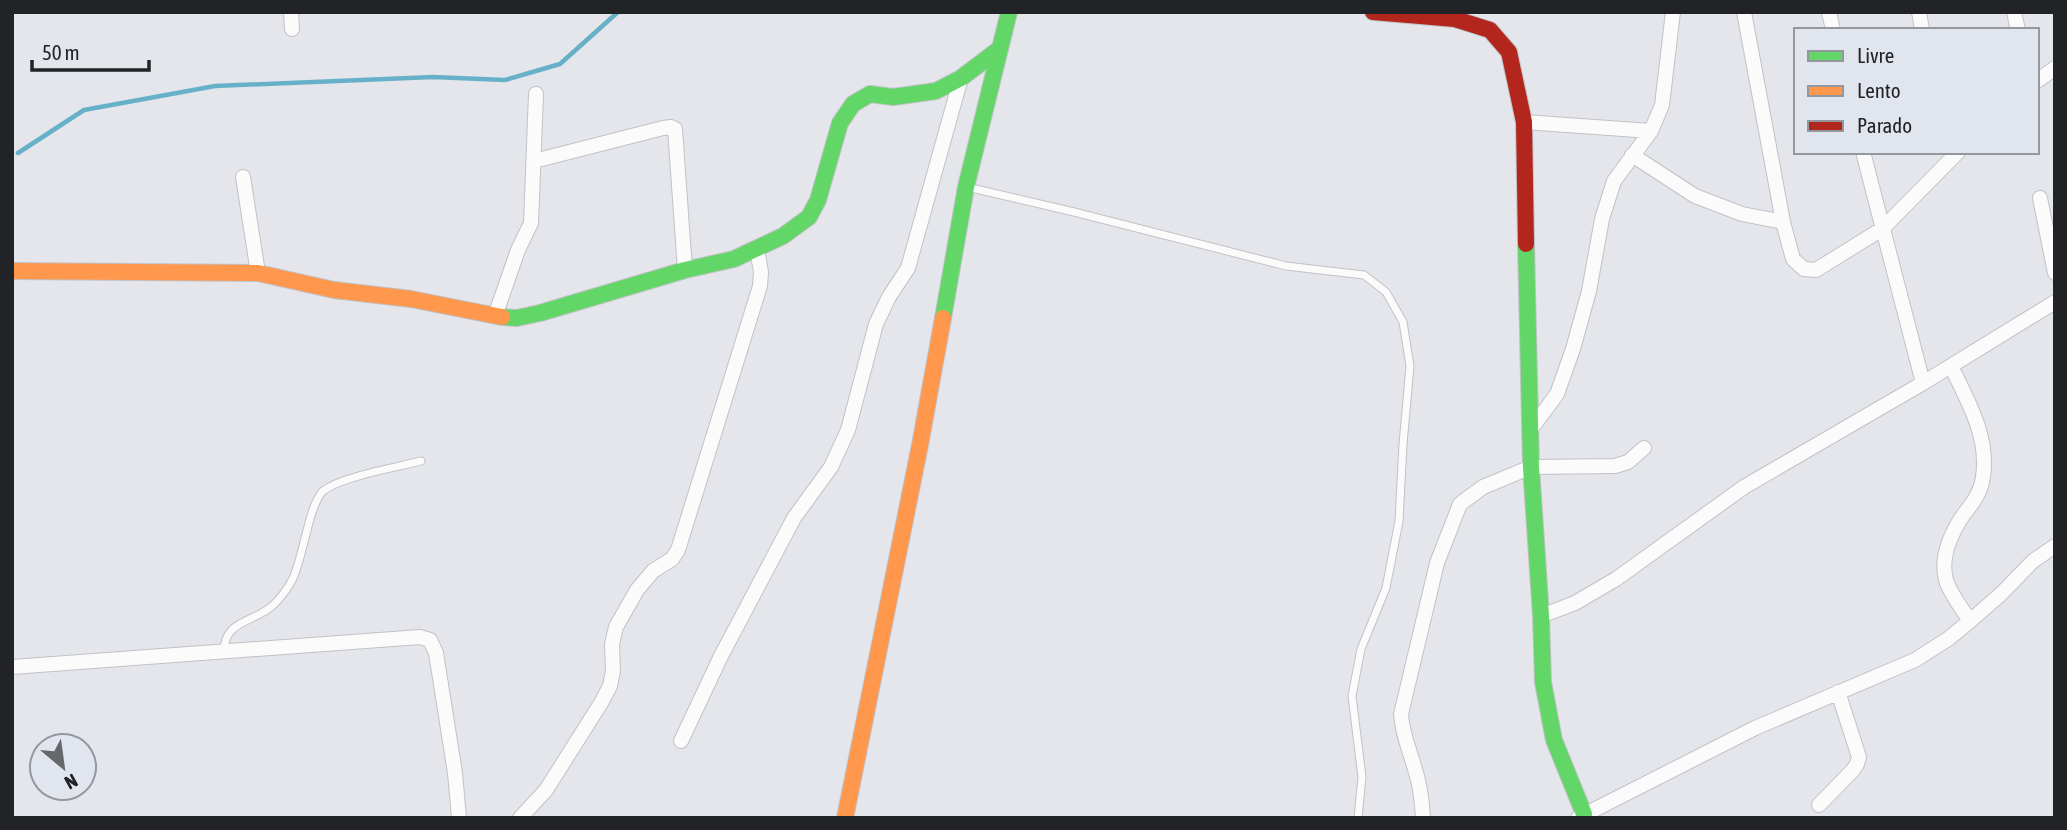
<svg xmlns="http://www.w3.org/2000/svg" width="2067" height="830" font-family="'Asap Condensed',sans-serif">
<rect width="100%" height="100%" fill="#e4e6eb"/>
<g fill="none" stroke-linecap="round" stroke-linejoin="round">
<path stroke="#67b1c8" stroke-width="4.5" d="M18 153 84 110 215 86 433 77 505 80 560 64 618 12"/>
<g stroke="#c1c2c6" stroke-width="9">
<path id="lane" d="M967 187 1074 212 1286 266 1364 275 1386 292 1403 322 1410 366 1403 444 1399 521 1386 588 1361 649 1352 696 1362 777 1358 818
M224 652C224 621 251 623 271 607 277 602 287 590 291 582 303 562 308 506 323 491 340 477 398 467 421 461"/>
</g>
<g stroke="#c1c2c6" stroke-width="16">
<path id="street" d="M291 12 292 29
M1744 12 1783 222 1793 259 1804 269 1816 270 1882 229 1958 152
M1829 12 1833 30
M1919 12 1922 30
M2014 12 2018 30
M2037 81 2055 68
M1524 122 1651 131
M1863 152 1923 383
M1632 155 1695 196 1742 214 1783 222
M534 161 663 128 671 127 675 129 685 270
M243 177 258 273
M2040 198 2055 273
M495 316 518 250 531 223 536 94
M1951 366C1968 402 1989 436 1983 477 1981 492 1973 503 1964 514 1951 533 1940 557 1946 580 1949 592 1963 610 1970 621
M1531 429 1557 394 1573 349 1589 291 1602 219 1614 181 1651 131 1662 105 1673 12
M1541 616 1575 603 1616 579 1744 487 1923 383 2055 302
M12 667 420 637 430 640 436 653 455 773 459 818
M681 741 721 656 794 518 831 467 848 430 876 324 889 297 908 268 961 78
M1819 805 1853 770 1857 764 1859 757 1838 692
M520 818 546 790 601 703 610 686 613 671 612 644 616 627 637 590 653 571 672 559 678 550 760 286 761 272 757 249
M1423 818C1422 803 1421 788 1416 773 1411 753 1402 735 1401 714L1437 563 1460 504 1483 487 1531 467 1615 466 1628 462 1644 448
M1578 818 1755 728 1915 660 1948 639 1970 621 2001 594 2033 561 2055 546"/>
</g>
<g stroke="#c1c2c6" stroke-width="18">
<path id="fast" d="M1526 244 1531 467 1541 616 1543 682 1554 740 1584 814
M502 317 517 318 540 313 685 270 734 259 783 236 809 217 818 200 840 123 853 104 870 94 893 97 936 91 961 78 998 50
M943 318 966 187 1009 12"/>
</g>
<g stroke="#c1c2c6" stroke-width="18">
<path id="slow" d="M12 271 258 273 334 290 411 299 502 317
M845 818 920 445 943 318"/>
</g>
<g stroke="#c1c2c6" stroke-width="18">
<path id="jam" d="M1373 12 1455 19 1490 30 1509 52 1524 122 1526 244"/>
</g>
<use href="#lane" stroke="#fbfbfc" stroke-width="7"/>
<use href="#street" stroke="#fbfbfc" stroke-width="14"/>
<use href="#fast" stroke="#63d668" stroke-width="16"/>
<use href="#slow" stroke="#ff974d" stroke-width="16"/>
<use href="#jam" stroke="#b3261e" stroke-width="16"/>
</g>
<rect width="2067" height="830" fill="none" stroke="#212326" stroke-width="28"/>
<rect x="1794" y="28" width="245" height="126" fill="#e1e5ee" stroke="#94979e" stroke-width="2"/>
<rect x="1808" y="51" width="35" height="10" fill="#63d668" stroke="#94979e" stroke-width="2"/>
<text x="1857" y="63" font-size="21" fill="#212326">Livre</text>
<rect x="1808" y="86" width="35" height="10" fill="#ff974d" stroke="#94979e" stroke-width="2"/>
<text x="1857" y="98" font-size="21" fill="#212326">Lento</text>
<rect x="1808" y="121" width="35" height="10" fill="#b3261e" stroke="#94979e" stroke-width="2"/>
<text x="1857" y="133" font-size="21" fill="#212326">Parado</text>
<g transform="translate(63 767) rotate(151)"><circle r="33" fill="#e1e5ee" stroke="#94979e" stroke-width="2"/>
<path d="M0-5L12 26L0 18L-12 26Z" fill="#65676b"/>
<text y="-10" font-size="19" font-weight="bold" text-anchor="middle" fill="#212326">N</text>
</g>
<path d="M32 60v10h117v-10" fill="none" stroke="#212326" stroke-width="3.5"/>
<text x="42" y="60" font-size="21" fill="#212326" stroke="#e1e5ee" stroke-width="5" paint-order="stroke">50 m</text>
</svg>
